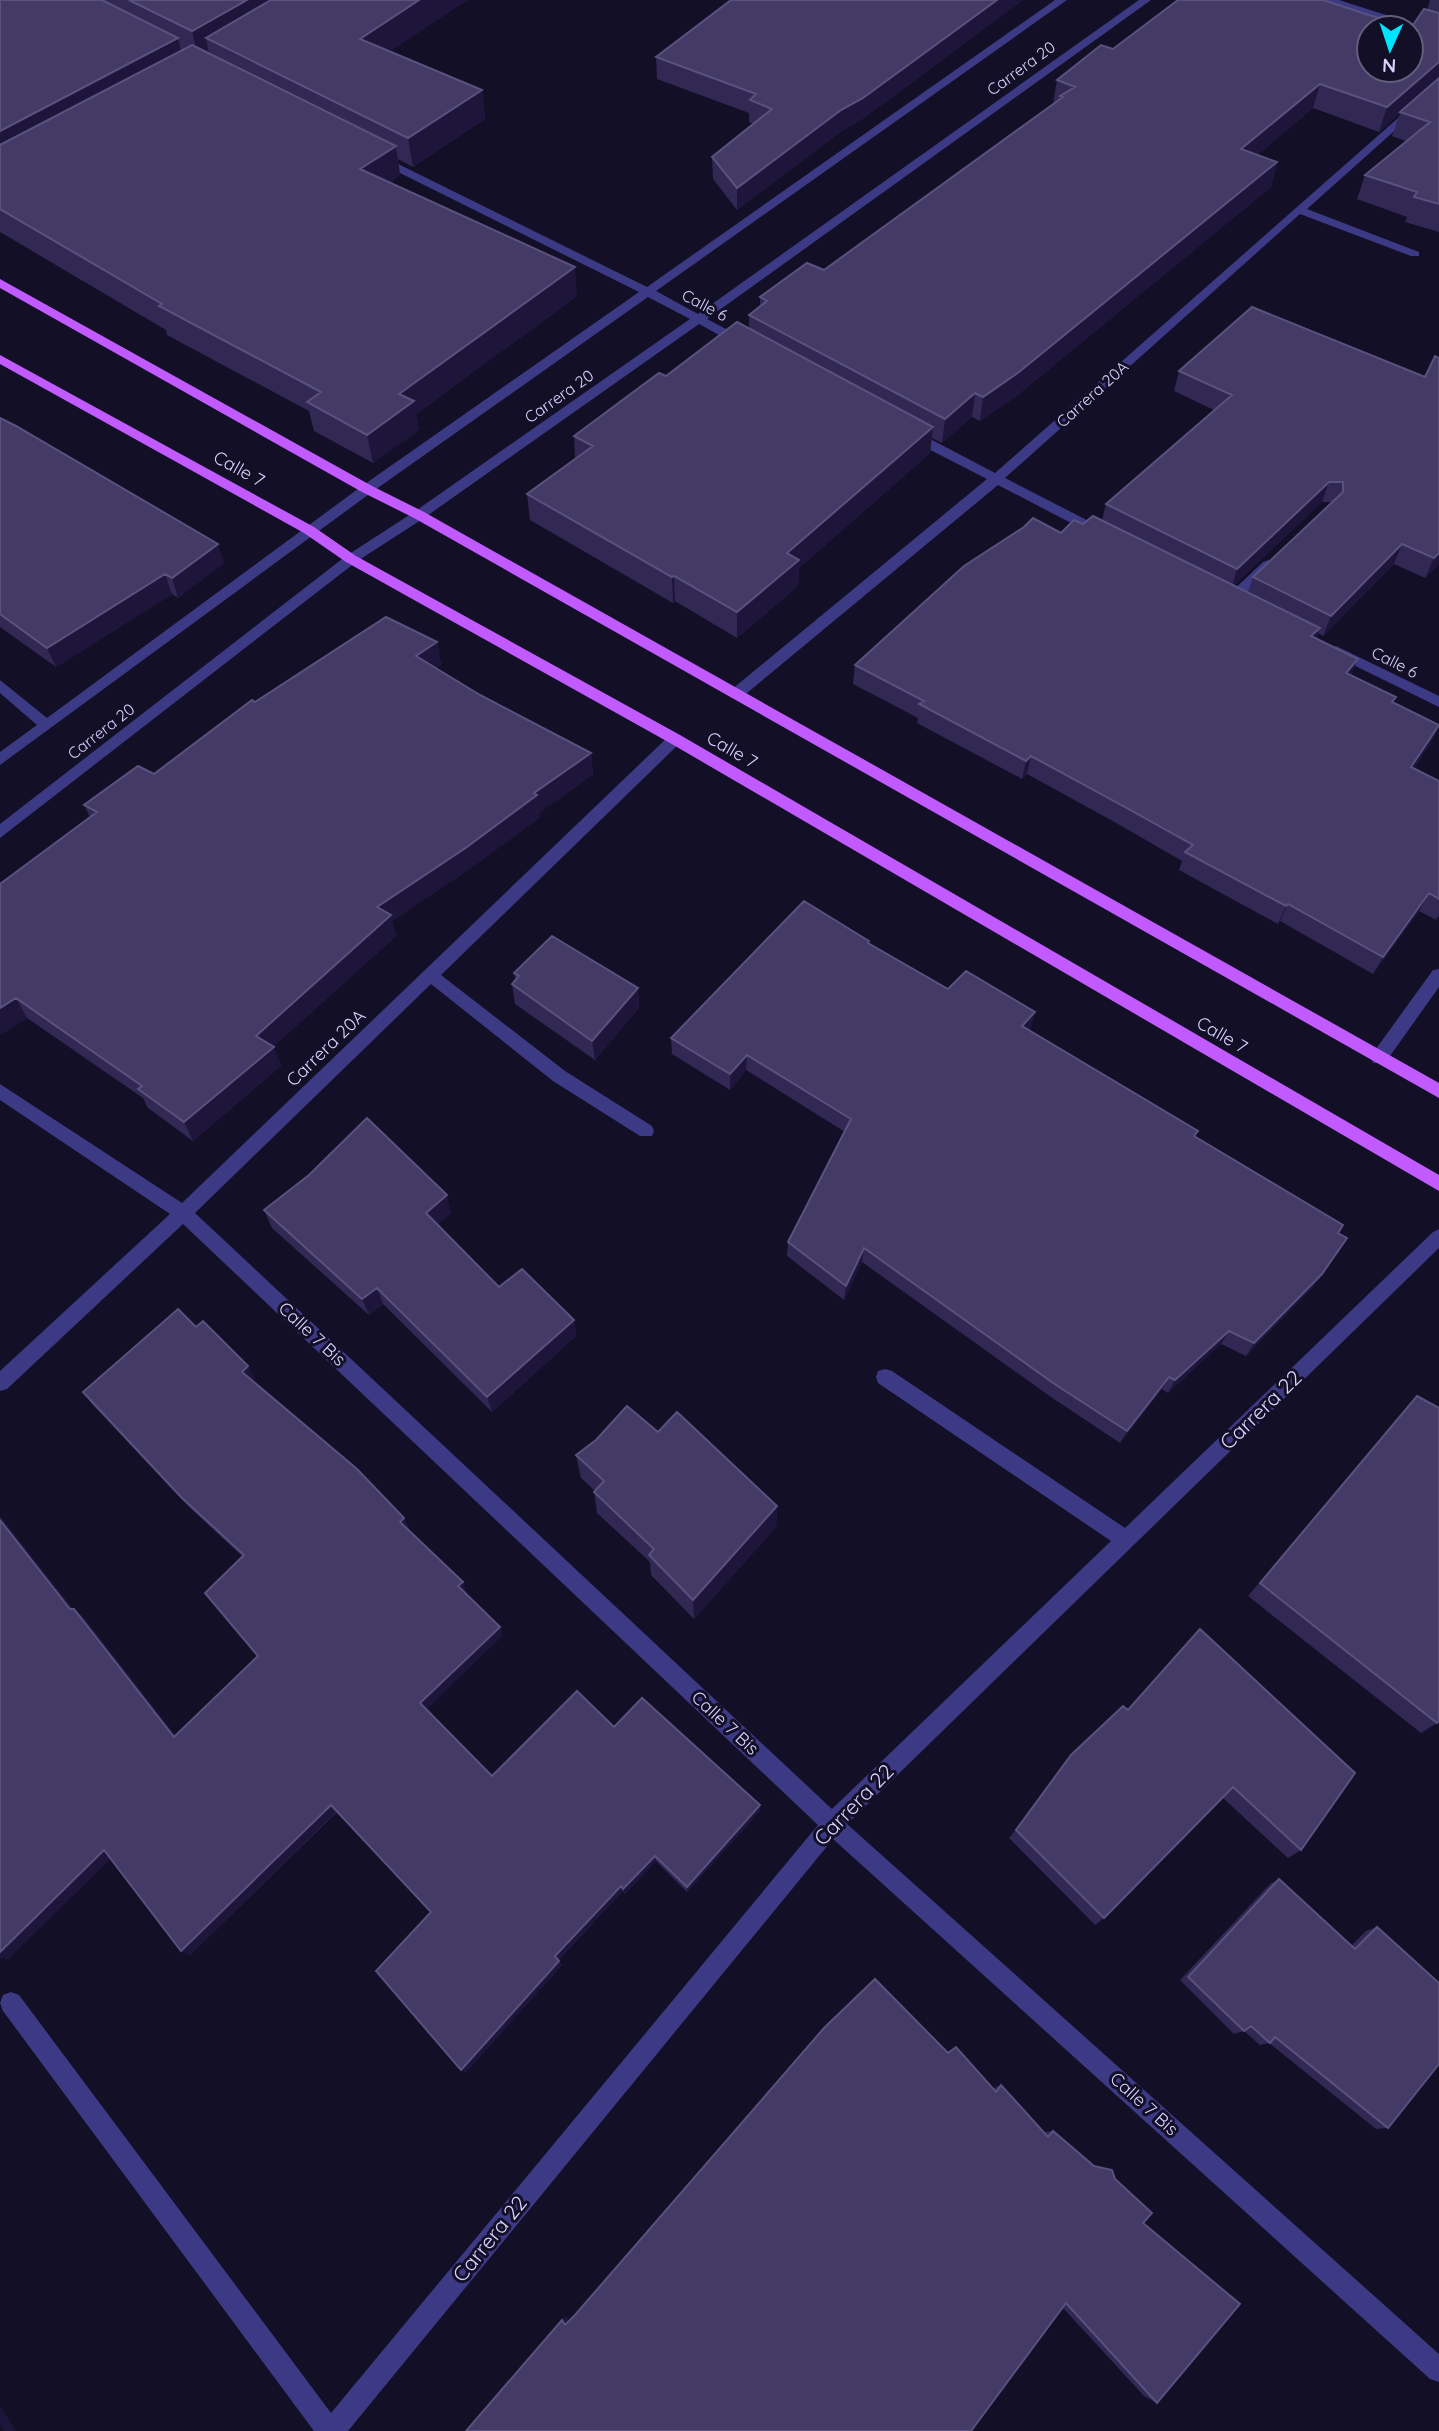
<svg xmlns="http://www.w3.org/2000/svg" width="1439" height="2431" font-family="Quicksand,sans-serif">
<rect width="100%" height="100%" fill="#130f26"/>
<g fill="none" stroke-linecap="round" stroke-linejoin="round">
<path fill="#3d3a85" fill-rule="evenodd" d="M1055 0H1067L656 291 698 314 1139 0H1151L707 319 747 340V346H739L699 324 424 518 356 562 0 838V824L346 556 414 512 690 319 648 297 372 492 0 765V752L37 725 0 693V680L47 718 362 486 639 292 374 160V156H382L647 287Z
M1324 0H1339L1439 32V38Z
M1439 82V91L1307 209 1419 252V256H1411L1300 214 1005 478 1110 532V538H1100L998 485 741 698H731L729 694 731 690 987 479 907 438V432H917L995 473Z
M1268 560 1275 565 1273 568 1237 602H1227V596L1263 562Z
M1336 646 1439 696V707L1331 654V648Z
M675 734 682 739 680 743 441 975 565 1071 652 1126 654 1131 652 1136H640L553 1081 431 984 195 1213 832 1809 1111 1541 878 1383 876 1377 878 1371 885 1369 892 1371 1125 1528 1433 1232 1439 1229V1248L847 1824 1439 2354V2382L1430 2379 833 1839 348 2431H314L3 2011 0 2003 3 1995 11 1992 19 1995 331 2413 818 1825 183 1224 7 1389 0 1391V1371L170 1214 0 1100V1084L182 1203 670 735Z
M1439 969V987L1385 1063H1373L1371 1058 1373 1053 1433 970Z"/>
<path fill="#c25bff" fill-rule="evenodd" d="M0 279 372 486 424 512 1439 1083V1098L414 518 362 492 0 288Z
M0 355 314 527 356 556 680 735 1439 1175V1191L670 743 346 562 304 533 0 364Z"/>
</g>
<path fill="#312854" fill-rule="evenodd" d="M0 0H467L390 51 482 90 485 119 413 167 398 159 400 175 389 183 577 296 416 414 419 430 373 463 314 431 309 411 167 335 166 330 0 232Z
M766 0H1023L861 120 840 132 737 210 713 179 712 157 753 124 749 122V113L657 79 656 57Z
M1430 0H1439V232L1405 222 1407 217 1357 199 1365 175 1406 141 1392 136 1400 113 1379 132 1313 108 1257 155 1277 162 1271 187 1015 397 980 421 972 417 942 443 932 438 930 453 799 568 798 586 737 638 675 601 673 603 530 520 527 494 575 459 574 436 666 376 749 328V315L760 307V297L824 270 1053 104 1057 80 1113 49 1411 70Z
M1439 358V564L1425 578 1394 564 1323 636 1318 633 1316 639 1351 675 1396 697 1393 702 1439 726 1430 744 1414 768 1439 781V916L1436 920 1419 911 1373 974 1280 921 1278 924 1179 870 1182 861 1118 824 1027 774 1022 779 917 723 918 718 853 684 855 665 1061 533 1102 520 1106 504 1214 410 1174 391 1179 371 1425 377ZM1322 502H1332L1253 577 1248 592 1234 585Z
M0 418 224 563 178 598 172 594 56 667 0 627Z
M437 642 441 665 436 668 480 695 591 753 593 774 539 813 540 817 471 868 392 921 396 936 273 1047 281 1066 193 1141 148 1108 143 1098 27 1018 0 1035 90 817 84 805 154 774 255 702Z
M869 943 948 989 1031 1028 1029 1030 1198 1131 1195 1137 1338 1233 1313 1287 1246 1356 1221 1344 1168 1393 1162 1389 1120 1443 1051 1397 862 1262 844 1300 787 1256 788 1242 845 1132 746 1070 730 1090 672 1054 671 1038Z
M514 973 638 988 639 1008 595 1060 515 1004 512 984 515 980Z
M264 1210 451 1213 437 1225 499 1287 574 1320 576 1336 492 1412 383 1304 369 1315 272 1228Z
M196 1327 255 1378 252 1381 404 1518 409 1528 408 1529 466 1591 464 1593 503 1635 426 1709 492 1776 614 1727 760 1805V1811L687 1892 656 1861 625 1894 623 1891 558 1960 562 1965 466 2072 461 2070 431 1912 337 1812 190 1955 181 1951 110 1859 8 1959 0 1957V1516L73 1609 84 1618 175 1735 258 1656 243 1557 189 1507 92 1404 83 1392Z
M1403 1413 1437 1723 1421 1733 1248 1596Z
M658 1432 777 1506 776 1527 694 1619 651 1575 650 1562 597 1513 594 1492 595 1491 581 1478 576 1455Z
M1200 1629 1301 1850 1288 1858 1223 1798 1104 1918 1095 1925 1009 1838 1063 1766 1128 1710Z
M1279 1879 1351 1946 1366 1931 1377 1927 1388 2128 1376 2129 1269 2043 1260 2045 1244 2031 1234 2034 1180 1980 1270 1884Z
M956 2047 992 2089 1001 2085 1044 2132 1053 2131 1094 2166 1115 2179 1143 2223 1157 2403 1144 2396 1063 2308 466 2431 566 2316 569 2321Z"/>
<path fill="#1d163a" d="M247 0H304L206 38 209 54 199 60 192 31Z
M419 0H467L365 68 360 39Z
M997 0H1023L861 120 840 132 737 210V188L841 110Z
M178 38 185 67 0 166V131Z
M1439 62V79L1379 132 1387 107Z
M1320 84 1313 108 1235 173 1241 149Z
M482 90 485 119 413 167 408 138Z
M396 146 400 175 365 199 360 169Z
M1277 162 1271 187 1015 397 980 421 983 397Z
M575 267 577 296 416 414 419 430 373 463 367 435 399 394Z
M975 393 972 417 942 443 945 419Z
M933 427 930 453 799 568 798 586 737 638V612L787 553Z
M1329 482 1322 502 1231 589 1237 569Z
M218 544 224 563 178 598 172 578Z
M1402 544 1394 564 1323 636 1331 616Z
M1439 553V564L1425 578 1434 558Z
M165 574 172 594 56 667 47 648Z
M674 576 675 601 673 603 672 577Z
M1320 628 1313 647 1311 636Z
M437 642 441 665 421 678 416 656Z
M1358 659 1350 678 1346 673Z
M1439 726 1430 744 1402 785 1411 767Z
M591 753 593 774 539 813 540 817 471 868 392 921 396 936 271 1049 274 1047 281 1066 193 1141 184 1122 256 1036 377 907Z
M1031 756 1027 774 1022 779 1026 761Z
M1429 893 1419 911 1373 974 1383 957Z
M1288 904 1280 921 1278 924 1286 906Z
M638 988 639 1008 595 1060 592 1041Z
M16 998 27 1018 0 1035V1008Z
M1035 1012 1031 1028 1018 1043 1022 1026Z
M747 1055 746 1070 730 1090V1074Z
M447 1195 451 1213 431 1230 426 1213Z
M1347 1238 1313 1287 1246 1356 1254 1343Z
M864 1248 862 1262 844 1300 846 1286Z
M377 1288 383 1304 369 1315 362 1299Z
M574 1320 576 1336 492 1412 487 1397Z
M1229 1331 1221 1344 1168 1393 1175 1380Z
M248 1366 255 1378 249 1384 242 1372Z
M1169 1377 1162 1389 1120 1443 1127 1431Z
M777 1506 776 1527 694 1619 693 1600Z
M0 1516 80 1618 70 1609 0 1520Z
M404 1518 409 1528 405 1532 400 1522Z
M463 1582 466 1591 461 1595 458 1586Z
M74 1609 84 1618 182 1744 174 1737Z
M500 1627 503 1635 425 1711 420 1703Z
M331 1805 337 1811 190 1955 181 1951Z
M760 1805V1811L687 1892V1887Z
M104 1850 114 1856 8 1959 0 1957V1952Z
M655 1856 656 1861 625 1894 623 1889Z
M621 1886 623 1891 557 1960 555 1956Z
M559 1961 562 1965 466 2072 461 2070Z
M566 2316 570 2321 565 2325 562 2320Z
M0 2406 16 2431H4L0 2425Z"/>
<path fill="#433a66" stroke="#5a527e" stroke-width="2" d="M0 0H102L178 38 0 131Z
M129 0H247L192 31Z
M271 0H419L360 39 482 90 408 138 206 38Z
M731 0H997L863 98 841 110 737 188 712 157 772 109 750 100 756 94 656 57Z
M1178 0H1323L1409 28H1369V70H1411V28L1424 9 1439 13V62L1387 107 1320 84 1241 149 1277 162 1019 372 983 397 975 393 945 419 749 315 767 301 760 297 807 263 824 270 1063 97 1060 96 1075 87 1057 80 1101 45 1113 49Z
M192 45 396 146 360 169 575 267 399 394 414 401 367 435 307 402 321 392 159 306 162 304 0 209V145Z
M1439 78V204L1414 197 1417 192 1365 175 1430 122 1400 112Z
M1252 307 1425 377 1435 356 1439 358V553L1434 558 1402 544 1331 616 1253 577 1343 492V482H1329L1237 569 1106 504 1232 395 1179 371Z
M737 322 933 427 787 553 799 560 737 612 674 576 672 577 527 494 593 446 574 436 659 373 666 376Z
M0 418 16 426 218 544 172 578 165 574 47 648 0 614Z
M1093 516 1320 628 1311 636 1358 659 1346 673 1396 697 1392 702 1439 725 1411 767 1439 781V899L1429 893 1383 957 1288 904 1286 906 1185 852 1193 845 1123 806 1031 756 1026 761 919 704 924 701 855 665 964 566 1024 527 1033 518 1061 533 1074 520 1083 524Z
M386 617 437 642 416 656 480 695 591 753 534 793 537 795 467 847 377 907 391 915 256 1036 274 1047 184 1122 138 1089 142 1086 16 998 0 1008V884L97 812 84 805 138 766 154 774 252 700 255 702Z
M804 901 869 941 868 943 948 989 966 971 1035 1012 1022 1026 1198 1131 1194 1136 1343 1225 1338 1233 1347 1238 1322 1274 1254 1343 1229 1331 1175 1380 1169 1377 1127 1431 1056 1385 864 1248 846 1286 788 1242 851 1119 747 1055 730 1074 671 1038Z
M552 936 638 988 592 1041 512 984 519 976 514 973Z
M367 1118 447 1195 426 1213 499 1287 522 1269 574 1320 487 1397 377 1288 362 1299 264 1210 309 1175Z
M178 1309 196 1327 203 1321 248 1366 242 1372 357 1469 404 1518 400 1522 463 1582 458 1586 500 1627 420 1703 492 1776 577 1691 614 1727 642 1698 760 1805 687 1887 655 1856 623 1889 621 1886 555 1956 559 1961 461 2070 376 1971 431 1912 331 1805 181 1951 104 1850 0 1952V1520L70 1609H74L174 1737 258 1656 205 1593 244 1555 181 1497 83 1392Z
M1417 1396 1439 1408V1720L1437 1723 1260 1583Z
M627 1406 658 1432 677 1412 777 1506 693 1600 649 1555 654 1549 594 1492 604 1481 576 1455 596 1440Z
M1200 1629 1355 1773 1301 1850 1233 1787 1104 1918 1016 1830 1071 1755 1123 1706 1128 1710Z
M1279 1879 1355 1949 1377 1927 1439 1983V2064L1388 2128 1275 2037 1270 2043 1251 2026 1244 2031 1188 1977Z
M875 1979 948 2053 956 2047 996 2092 1001 2085 1048 2137 1053 2131 1094 2166 1112 2170 1115 2179 1152 2213 1143 2223 1240 2304 1157 2403 1066 2303 971 2431H466L562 2320 565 2325 575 2315 824 2028Z"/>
<g text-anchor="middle" stroke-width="6" stroke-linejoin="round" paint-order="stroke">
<g font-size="16" fill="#d9d4ff" stroke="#130f26">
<text transform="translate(1021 68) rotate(-36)" y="6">Carrera 20</text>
<text transform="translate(705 305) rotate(28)" y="6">Calle 6</text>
<text transform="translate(1092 394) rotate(-42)" y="6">Carrera 20A</text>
<text transform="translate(559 396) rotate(-35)" y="6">Carrera 20</text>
<text transform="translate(1395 662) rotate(27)" y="6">Calle 6</text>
<text transform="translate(101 731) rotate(-38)" y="6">Carrera 20</text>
</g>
<g font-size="18" fill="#d9d4ff" stroke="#130f26">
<text transform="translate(239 469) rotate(29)" y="6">Calle 7</text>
<text transform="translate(732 750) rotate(30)" y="6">Calle 7</text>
<text transform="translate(1222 1035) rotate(30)" y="6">Calle 7</text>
<text transform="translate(326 1048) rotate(-44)" y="6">Carrera 20A</text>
<text transform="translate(312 1334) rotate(43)" y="6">Calle 7 Bis</text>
<text transform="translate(725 1723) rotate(43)" y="6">Calle 7 Bis</text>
<text transform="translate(1144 2104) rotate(42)" y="6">Calle 7 Bis</text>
</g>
<g font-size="21" fill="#d9d4ff" stroke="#130f26">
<text transform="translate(1261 1410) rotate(-44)" y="7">Carrera 22</text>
<text transform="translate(854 1805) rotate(-46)" y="7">Carrera 22</text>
<text transform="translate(490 2239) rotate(-51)" y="7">Carrera 22</text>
</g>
</g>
<g transform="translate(1390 49) rotate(183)"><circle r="33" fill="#130f26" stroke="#625e7d" stroke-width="2"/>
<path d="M0-5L12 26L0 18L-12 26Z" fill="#00e5ff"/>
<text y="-10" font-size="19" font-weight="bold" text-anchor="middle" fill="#d9d4ff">N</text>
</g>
</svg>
